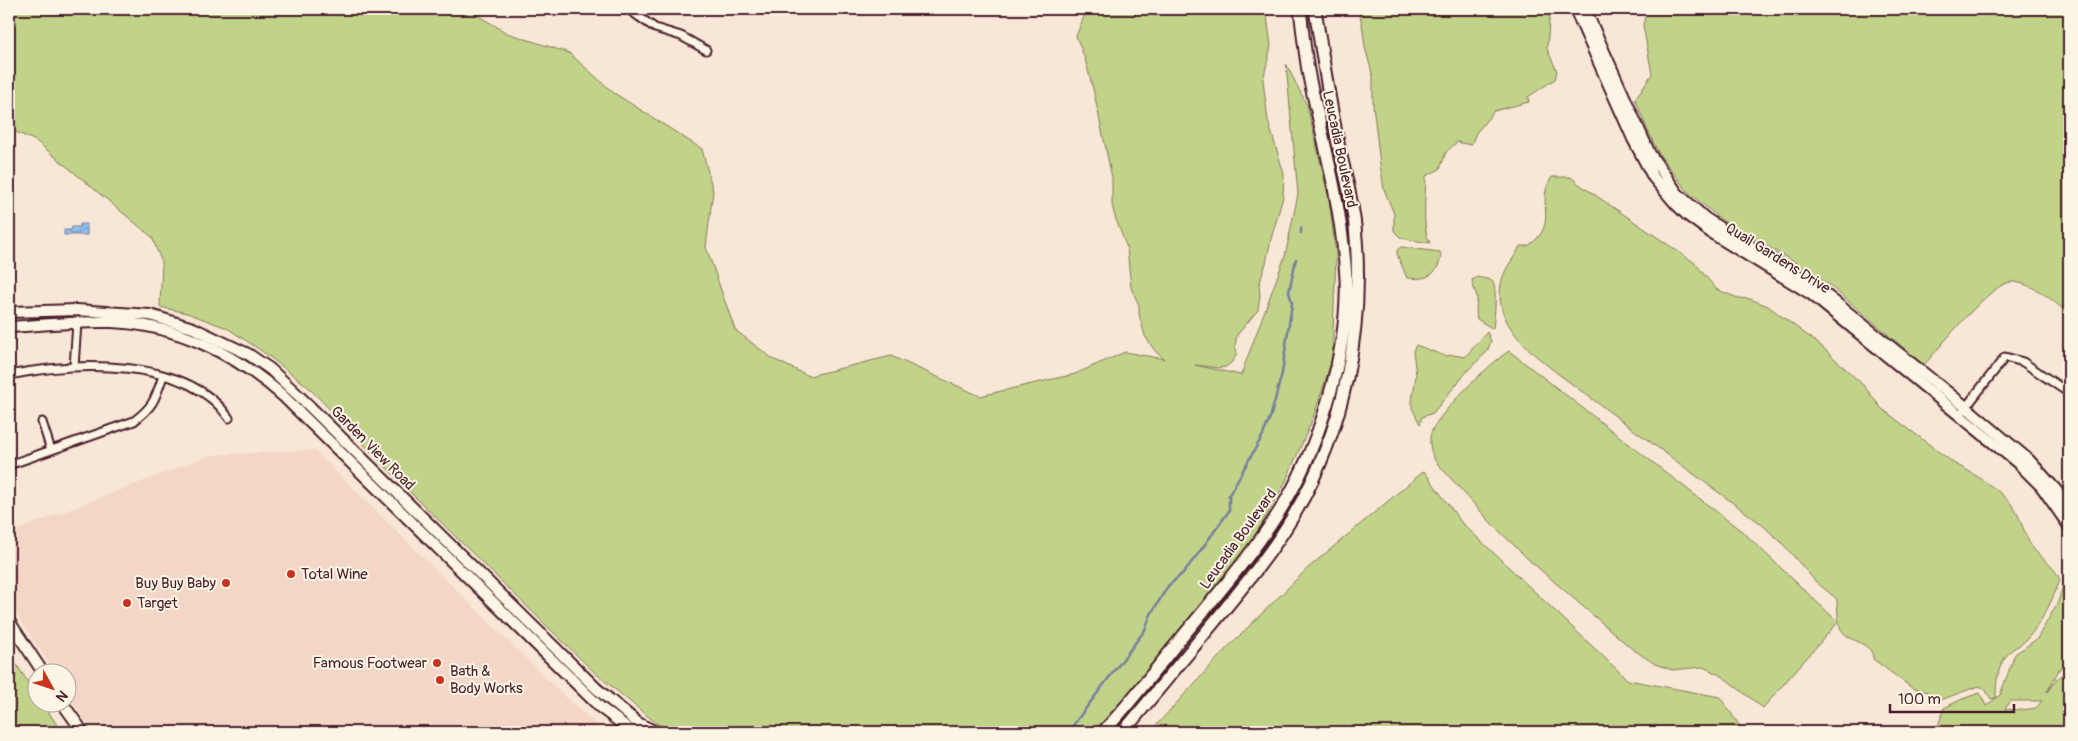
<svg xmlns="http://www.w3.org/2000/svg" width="2078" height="741" font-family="Pangolin,sans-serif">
<defs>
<pattern id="water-waves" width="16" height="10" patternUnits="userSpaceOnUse" patternTransform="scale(1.25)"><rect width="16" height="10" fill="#92bfec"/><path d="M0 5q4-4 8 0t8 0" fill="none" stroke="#799bbf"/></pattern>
</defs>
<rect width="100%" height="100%" fill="#f8e7d6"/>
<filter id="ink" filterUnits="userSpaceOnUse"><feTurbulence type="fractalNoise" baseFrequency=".02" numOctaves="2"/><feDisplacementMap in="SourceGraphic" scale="10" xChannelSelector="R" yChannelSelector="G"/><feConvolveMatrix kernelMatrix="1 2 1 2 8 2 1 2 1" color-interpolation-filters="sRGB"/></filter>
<g filter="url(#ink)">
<path fill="#f3d6c5" d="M314 450 558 690 604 732H92L68 694V674L55 673 9 603V533L211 455Z"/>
<path fill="#c0d389" stroke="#85795a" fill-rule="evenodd" d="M9 9H467L507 33 569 53 614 93 702 149 713 191 706 247 735 330 773 359 809 376 891 356 980 396 1075 374 1125 352 1164 359 1155 351 1145 336 1139 314V305L1131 288 1127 248 1115 217 1112 205V178L1094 93 1085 59 1076 36 1087 9H1266L1271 46 1263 80 1268 121 1284 174 1283 197 1271 239 1266 263 1259 285 1260 295 1258 310 1237 335 1235 346 1237 353 1233 361 1226 367 1218 368 1195 365 1241 375 1285 256 1298 194 1286 64 1307 105 1329 199 1336 255 1332 360 1313 418 1285 483 1252 541 1136 686 1096 732H675L656 723 594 672 414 496 307 386 266 354 227 328 187 313 160 307 162 263 152 237 36 141 9 129Z
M1358 9H1550L1547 49 1557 71 1555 79 1528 97 1529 102 1494 111 1476 133 1471 145 1457 142 1446 152 1440 169 1426 176C1426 194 1421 228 1430 243L1401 238 1394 231V214L1384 189 1380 164 1373 105V77L1365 47 1362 24Z
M1647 9H2069V314C2053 301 2035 284 2013 282 1993 279 1939 349 1924 365L1829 285 1796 263 1723 221 1688 192 1659 154 1648 131 1635 99 1652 74 1643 25Z
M1552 177H1571L1579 184 1695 263 1716 289 1738 298 1750 299 1768 306 1820 345 1864 386 1881 408 1955 464C1972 472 2004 492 2014 508 2022 520 2024 535 2032 547 2041 559 2055 566 2060 580 2053 599 2042 622 2028 638 2024 643 2018 646 2013 649 1998 661 1996 680 1996 698L2000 695 2015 654 2037 639 2058 602 2069 565V664L2060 668 2047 692 2056 680 2069 669V732H1989L1990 726 1986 732H1936L1944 708 1962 699 1980 693 1986 706 1996 698 1991 699 1985 689 1979 686 1937 701 1928 692 1912 688 1873 659C1873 641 1846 643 1840 627 1838 621 1837 605 1837 599L1816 582 1782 543 1760 523 1561 376C1533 354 1493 325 1501 284 1504 268 1514 259 1520 246H1528C1561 224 1534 202 1552 177ZM2010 701H2042L2036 708 2021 710 2005 709Z
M1401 247 1440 252 1441 256C1437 276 1427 280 1407 278L1397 254V250Z
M1477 277C1481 278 1489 279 1492 281 1498 286 1494 321 1493 329L1477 319C1475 310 1477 304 1477 297 1476 291 1472 287 1472 280Z
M1487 332 1491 341 1487 352 1468 370 1433 413 1422 417 1420 424 1412 408V401L1416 375 1413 351 1416 345 1445 356 1453 355 1465 357Z
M1509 351 1744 533 1838 622 1763 708 1722 676 1703 667 1672 670 1655 664 1631 648 1529 560 1493 525 1436 462C1431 454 1428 442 1431 433 1438 413 1490 363 1509 351Z
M1424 471 1461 522 1628 680 1720 697 1744 732H1150L1227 648 1308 568Z
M9 653 37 696 38 704H43L62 732H9Z"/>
<path fill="url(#water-waves)" stroke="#757f9f" d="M80 224H87V235H64V230H71L72 227H80Z"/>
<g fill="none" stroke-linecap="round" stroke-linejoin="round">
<path stroke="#757f9f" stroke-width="2.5" d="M1301 233V228
M1068 732 1145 630 1151 614 1168 586 1183 573 1198 554 1229 511V495L1263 435 1271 415 1282 373 1292 303 1289 292 1296 259"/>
<g stroke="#4a1f2b" stroke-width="11">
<path id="minor" d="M628 9 655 28 681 36 706 50
M74 367 77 323
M9 375C74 362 187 356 229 418
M1963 411 2005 357 2023 362 2069 393
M42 422 51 450
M9 465 134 421C154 406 155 399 163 376"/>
</g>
<g stroke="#4a1f2b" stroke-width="14">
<path id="secondary" d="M1575 9 1633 139 1653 177 1675 203 1687 215 1713 234 1811 294 2019 464 2041 486 2069 526
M1585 9 1650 154 1678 194 1705 218 1720 228 1811 283 1966 407 2029 460 2056 490 2069 510
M9 312 77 310 150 315 193 328 248 354 270 369 299 396 597 689 638 723 656 732
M9 327C43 325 77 321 111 322 175 324 236 354 283 396L601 708 633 732
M9 621 44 674
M63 704 83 732"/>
</g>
<g stroke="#4a1f2b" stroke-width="15">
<path id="primary" d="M1103 732C1132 702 1156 668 1183 636 1216 596 1251 556 1279 512 1318 452 1349 351 1346 278 1342 209 1325 147 1310 81 1305 57 1303 33 1300 9
M1123 732C1154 695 1184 658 1215 621 1242 588 1270 555 1292 518 1345 431 1365 326 1355 226 1352 198 1344 170 1338 143 1329 98 1322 54 1315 9"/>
</g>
<use href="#minor" stroke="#fcf5e5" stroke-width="7"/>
<use href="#secondary" stroke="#fcf5e5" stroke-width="10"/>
<use href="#primary" stroke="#fcf5e5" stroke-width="11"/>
</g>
</g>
<g fill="#c8321e" stroke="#fcf5e5" stroke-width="2">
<circle cx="291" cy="574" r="5"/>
<circle cx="226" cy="583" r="5"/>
<circle cx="127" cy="603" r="5"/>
<circle cx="437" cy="663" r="5"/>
<circle cx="440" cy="680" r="5"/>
</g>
<g text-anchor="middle" stroke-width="4" stroke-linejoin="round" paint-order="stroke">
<g font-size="15" fill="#4a1f2b" stroke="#fcf5e5">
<text transform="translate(1340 149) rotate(78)" y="5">Leucadia Boulevard</text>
<text transform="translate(1778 258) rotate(32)" y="5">Quail Gardens Drive</text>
<text transform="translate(373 448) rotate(45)" y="5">Garden View Road</text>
<text transform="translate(1238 539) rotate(-54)" y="5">Leucadia Boulevard</text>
</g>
<g font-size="15" fill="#4a1f2b" stroke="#fcf5e5" text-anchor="start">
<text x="301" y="579">Total Wine</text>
<text x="216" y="588" text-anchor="end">Buy Buy Baby</text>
<text x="137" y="608">Target</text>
<text x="427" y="668" text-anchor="end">Famous Footwear</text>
<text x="450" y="676">Bath &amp;<tspan x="450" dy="17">Body Works</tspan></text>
</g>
</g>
<rect width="2078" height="741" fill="none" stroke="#fcf5e5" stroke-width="30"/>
<rect x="15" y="15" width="2048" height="711" fill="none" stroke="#4a1f2b" stroke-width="2" filter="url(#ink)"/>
<g transform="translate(52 688) rotate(130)"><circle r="24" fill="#fcf5e5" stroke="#b59f9b"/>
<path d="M0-4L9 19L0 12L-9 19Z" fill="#c8321e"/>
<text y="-8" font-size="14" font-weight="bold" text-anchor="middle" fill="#4a1f2b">N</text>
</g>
<path d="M1890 704v8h124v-8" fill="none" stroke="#4a1f2b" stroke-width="2.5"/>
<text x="1898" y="704" font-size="15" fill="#4a1f2b" stroke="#fcf5e5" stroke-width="4" paint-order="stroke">100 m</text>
</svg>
